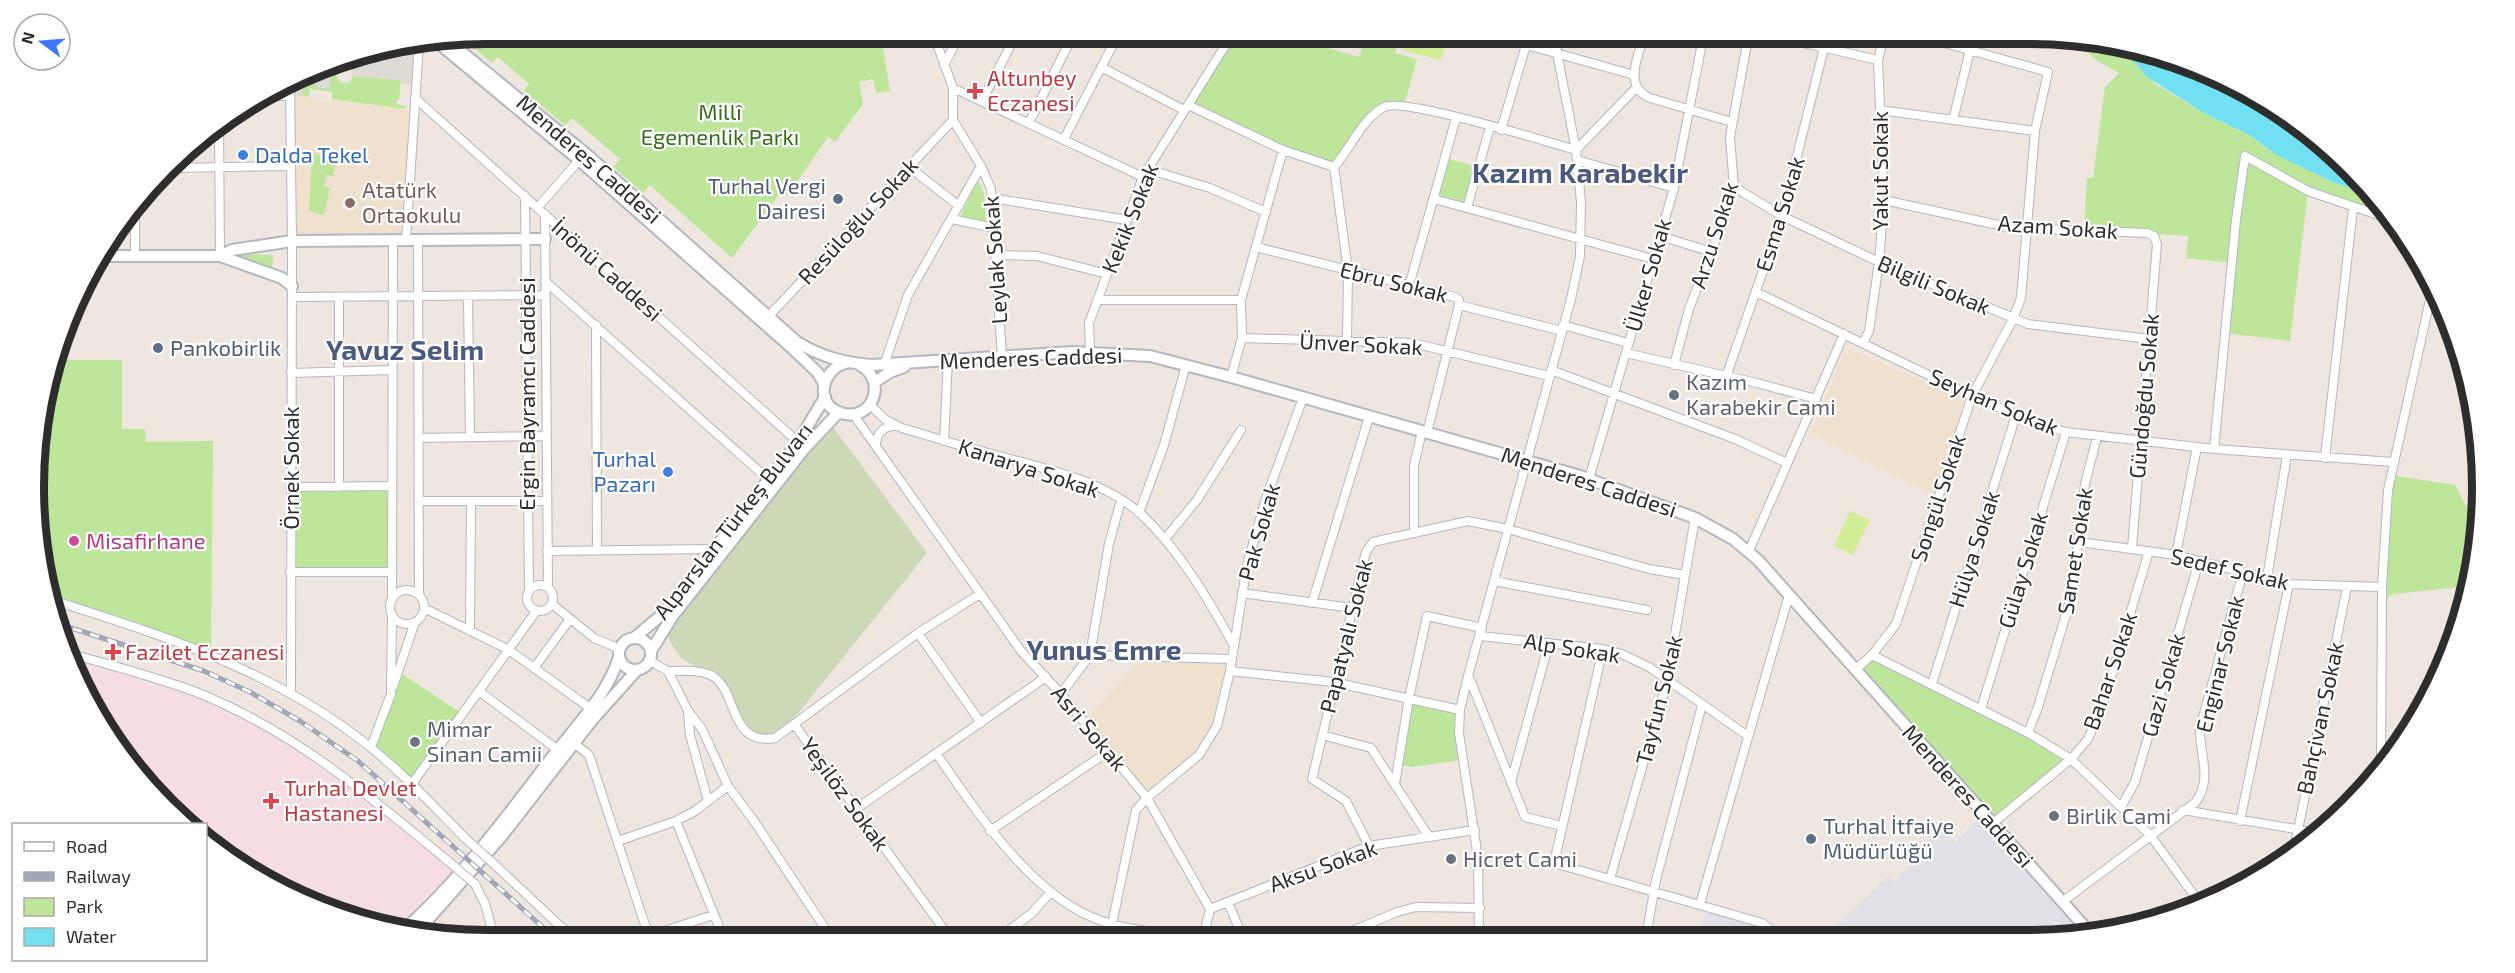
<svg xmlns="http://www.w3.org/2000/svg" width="2515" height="973" font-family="'Exo 2',sans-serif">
<rect width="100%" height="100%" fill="#efe6df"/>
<path fill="#e1e0e7" d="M1984 814 2088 936 1824 937 1888 876 1894 882 1914 862 1910 858 1941 828 1955 842Z
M1707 906 1762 923 1780 937H1698Z"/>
<path fill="#f0e1cf" d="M290 96H309V99L331 102 332 99 414 110 406 240 292 241Z
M1846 348 1964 399 1950 451 1933 494 1811 433Z
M1144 657 1231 659 1221 713 1207 745 1147 798 1084 722Z"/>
<path fill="#f5dde1" d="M65 652 196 693 308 750 460 871 405 929 369 924 286 893 211 846 206 841V824H190L109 738Z"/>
<path fill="#bee69b" d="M487 33H873L875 40 885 38 886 41 882 42 890 91 876 93 873 79 859 82 863 104 835 142 828 137 787 196 781 192 732 258 650 185 643 193 613 167 620 159 572 118 565 125 524 91 529 84 498 57 492 63 461 37Z
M1233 33H1278L1359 57 1367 33H1400L1395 53 1417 59 1404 105C1372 102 1350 145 1334 167L1283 150 1188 105Z
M2072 39 2120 45 2154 83 2204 113 2251 136 2275 154 2335 183 2376 197 2393 220 2308 191 2290 341 2225 333 2232 263 2186 258 2188 236 2084 230 2087 178H2093L2105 87 2119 73 2096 60Z
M2197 68 2229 80 2287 116Z
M309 71 315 72 314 87 329 88 331 74 336 75 339 81 344 83 350 82 353 76 401 80 399 100H397L396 104 406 106V109L332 99V92L310 89 309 96H303V74Z
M312 153 337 158 333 176 327 175 324 186 330 188 324 215 309 211Z
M1445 158 1479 167 1467 208 1434 199Z
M977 181C987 189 985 211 986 223L960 217Z
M242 254 273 255 272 268 239 259 237 256Z
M60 360H122V429H145L146 442 213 441 211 654 49 599 42 575 37 427 50 371H60Z
M2390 475 2455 485 2465 504 2480 523 2470 586 2393 594 2382 603Z
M392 486V572H290V487Z
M1872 655 2071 759 1992 824 1855 670Z
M399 672 463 714 412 784 371 747Z
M1409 698 1460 710 1461 760 1413 767 1398 765Z"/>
<path fill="#cbd9b6" d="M829 422 927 553 792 721C748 761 740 708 721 678 711 669 697 669 686 661 675 654 670 639 664 629Z"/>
<path fill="#d3ed96" d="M1405 33 1448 35 1441 60 1401 50Z
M1850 511 1870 520 1853 555 1834 546Z"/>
<path fill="#dedad6" d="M419 44 416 85 400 83V80L353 76 351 69 344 66 339 68 336 75 331 74 329 89 314 87 315 73 309 71 340 57 372 60 373 52Z
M303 74V96H290V80Z"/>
<path fill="#70e0f2" d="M2120 45 2146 49 2197 68 2259 103 2281 112 2305 127 2370 188 2376 197 2335 183 2293 163 2275 154 2251 136 2204 113 2147 77Z"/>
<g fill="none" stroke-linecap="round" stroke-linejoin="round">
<g stroke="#b3b7c1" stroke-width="10">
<path id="street" d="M933 33 953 88V120L981 166 991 189 1002 357
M1485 33 1634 75
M1645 33C1639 54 1622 86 1650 98L1732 122
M1760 33 1878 60
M944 65 961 33
M1101 67 1184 110
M290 80 292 241 291 694
M953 88 1143 177
M256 96H290
M415 98 798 442
M982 101 1017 33
M1188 105 1283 150 1334 167
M1880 110 2035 131
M1953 120 1970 50
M219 123 220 256
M1029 123 1074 33
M1501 130 1526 45
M1064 139 1119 33
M1577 160 1674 188
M909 167 959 206
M1334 167C1351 148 1361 120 1384 107 1402 97 1548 142 1576 150L1636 88
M1334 167 1348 271 1347 340
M169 168 291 166
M1147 169 1210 188 1266 212
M1734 187 1782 216 1879 262 2028 324 2149 339
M525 196 529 592
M992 198 1127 220
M1434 199 1653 259
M1884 200 2012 228 2147 233 2154 236 2157 244 2132 548
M538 207 582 157
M1467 208 1490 127
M135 210V256
M545 214 548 587
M952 219 994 228
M1660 236 1712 252
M406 240 419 44
M418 240 419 595
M1256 247 1455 297 1459 300V305L1562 331
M995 255 1037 256 1107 274
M545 281 769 480
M1409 286 1456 118
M1756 292 1972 396 2033 422 2066 432 2214 449 2393 462
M468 296 470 437
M292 297 545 295
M339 297V487
M1098 300H1241
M766 319 953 120
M596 325 597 550
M1563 325 1628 343
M1242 338 1413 343 1549 376
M1863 343 1869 331 1879 262 1884 200 1878 60 1885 33
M1090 351 1089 323 1143 177 1233 33
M1626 353 1757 383 1816 399
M884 365 908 295 981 166
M1674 365 1689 309 1725 216 1734 187 1730 137 1749 33
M1551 370 1735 439 1787 463
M291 373 392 370
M1231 377 1242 338 1241 300 1283 150
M1726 377 1782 216 1824 48
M870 405 886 420 902 428C937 439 972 449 1007 458 1053 471 1104 481 1141 514 1180 551 1207 597 1233 644
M853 414 1021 651 1061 694 1147 798 1210 909 1203 938
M1427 433 1459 305
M419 438 546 436
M944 441 948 360
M876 446C876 434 883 426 895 426
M2214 449 2236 220 2245 156 2308 191 2393 220
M2325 458 2353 208
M1589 479 1674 188 1704 33
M290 487 392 486
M419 501H547
M1139 513 1164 445 1186 365
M1414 532V466L1422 431
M1165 539 1197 500 1241 430
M2079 542 2176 555 2289 584 2382 587
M547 551 714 549
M1749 551 1844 334
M2176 555 2197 447
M290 572H392
M2267 578 2287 455
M1494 581 1647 610
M527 598a13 13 0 1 1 26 0a13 13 0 1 1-26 0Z
M390 607a17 17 0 1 1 34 0a17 17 0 1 1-34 0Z
M1242 593 1352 608
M49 599C162 635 277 671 370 747 405 775 435 808 466 839
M392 600 393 240
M1312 603 1369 417
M552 604 594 638 620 649
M424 608 509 650 590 708
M470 631 471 501
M918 633 981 723
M1480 636 1603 649 1622 654 1649 667 1748 736
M1603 649 1554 863 1762 923 1780 937
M65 652C109 665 153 676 196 692 294 731 368 795 448 861
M1090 655 1109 544 1121 500
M1872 655 2028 733 2071 759 2150 835 2199 902
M650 661 668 671 688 711 702 729 728 786 754 821 832 939
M534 668 570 619
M1855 670 1872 655 1896 624 1972 396 2013 319 2021 298 2035 131 2048 72 1909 33
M668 671C682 671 701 669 714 677 738 693 729 746 775 738L918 633 980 594
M1230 671 1333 682 1460 710
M1469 677 1525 817 1562 826
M1932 684 2016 415
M393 687 415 622
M479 691 558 750
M1061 694 1090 655 1231 659
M1981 709 2066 432
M688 712 690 735 708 801
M794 724 951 939
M2028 733 2038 707 2071 598 2085 484 2097 437
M1322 735 1371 748 1429 837
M574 743 589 755 650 940
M371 747 391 694 392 615
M936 753C975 810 1034 899 1102 921 1132 931 1166 933 1197 938
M2381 762 2382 587 2388 490 2433 286
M1511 782 1549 643
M412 784 537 610
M1395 784 1409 698 1427 616 1482 628
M2121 807 2135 782 2199 561
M856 809 1046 677
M2183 810 2319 833
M676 821 724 939
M2240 821 2289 584
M1992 824 2071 759 2088 739 2102 707 2149 551
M990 831 1109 751
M618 841 676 821 695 811 728 786
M1369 846 1346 801 1312 779 1366 552 1373 542 1468 521 1508 529 1649 569 1685 575
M2294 850 2347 587
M494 864 575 940
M1610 879 1667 681 1695 518
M475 884 485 904 495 940
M1228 902 1243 938
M2062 902 2196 802C2213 778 2199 754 2200 728L2243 572
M1700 904 1789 595
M1210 909 1369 846 1475 830
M1112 924 1136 810 1147 798 1199 755 1217 726 1230 671 1247 565 1267 495 1303 398
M649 936 713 915
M1646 937 1656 880 1702 705
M1323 938 1350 932 1397 912 1416 907 1480 908
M1479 938 1478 858 1459 733 1460 710 1468 676 1571 299 1580 256 1581 202 1576 150 1557 53 1556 33
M809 939 826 931
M997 939 1031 914 1051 892"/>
</g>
<g stroke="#b3b7c1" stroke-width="14">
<path id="secondary" d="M447 40 585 153 797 342C822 357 844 363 872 365L1072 352 1150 356 1231 377 1580 476 1695 518 1733 539 1758 560 2092 935
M436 41 579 160 793 349 818 373 824 384
M97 256H220L232 250 292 241 545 239
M220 256 282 278 292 286
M846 363C821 369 814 405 841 413 873 423 888 380 860 365
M875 382 890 372 904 367
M619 654a16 16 0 1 1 32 0a16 16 0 1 1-32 0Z
M634 638 665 612 798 442 825 397
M651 651 672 617 805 448 839 412
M405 929C463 877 509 813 556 752 579 723 608 693 619 657
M418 931 501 837 593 719 637 670"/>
</g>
<use href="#street" stroke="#fff" stroke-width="8"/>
<use href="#secondary" stroke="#fff" stroke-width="10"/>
<g stroke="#a1a7b8" stroke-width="5">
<path id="rail" d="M56 623 204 671 250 692 300 721 358 761 557 940"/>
</g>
<use href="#rail" stroke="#fff" stroke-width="3" stroke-dasharray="9" stroke-linecap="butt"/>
<g stroke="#b3b7c1" stroke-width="10" stroke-linecap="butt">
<path id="street-bridge" d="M466 839 494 864
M448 861 475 884"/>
</g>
<use href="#street-bridge" stroke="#fff" stroke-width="8"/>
</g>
<g fill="#e0444e" stroke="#fff" stroke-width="2">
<path d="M972 82h6v6h6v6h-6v6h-6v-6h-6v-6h6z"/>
<path d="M110 643h6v6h6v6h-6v6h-6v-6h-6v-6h6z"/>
<path d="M268 792h6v6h6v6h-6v6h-6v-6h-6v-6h6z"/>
</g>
<g fill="#3f7fe0" stroke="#fff" stroke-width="2">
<circle cx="243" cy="155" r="6"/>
<circle cx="668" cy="472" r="6"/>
</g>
<g fill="#5c6f8a" stroke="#fff" stroke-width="2">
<circle cx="838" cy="199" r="6"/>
<circle cx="158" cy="348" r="6"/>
<circle cx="1811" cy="839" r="6"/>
</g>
<circle fill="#8d6e63" stroke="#fff" stroke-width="2" cx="350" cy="203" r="6"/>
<g fill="#6b7280" stroke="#fff" stroke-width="2">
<circle cx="1674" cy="395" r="6"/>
<circle cx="415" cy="742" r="6"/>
<circle cx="2054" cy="816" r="6"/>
<circle cx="1451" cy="859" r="6"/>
</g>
<circle fill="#d1479c" stroke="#fff" stroke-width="2" cx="74" cy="541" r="6"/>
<g text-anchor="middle" stroke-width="4.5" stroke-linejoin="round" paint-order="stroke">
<g font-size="22" fill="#be3a42" stroke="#fff" text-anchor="start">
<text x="987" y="86">Altunbey<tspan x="987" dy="25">Eczanesi</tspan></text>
<text x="125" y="660">Fazilet Eczanesi</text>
<text x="284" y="796">Turhal Devlet<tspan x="284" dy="25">Hastanesi</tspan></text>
</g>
<g font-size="22" fill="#356e19" stroke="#fff">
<text x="720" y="120">Millî<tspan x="720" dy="25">Egemenlik Parkı</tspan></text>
</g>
<g font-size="22" fill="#366cbe" stroke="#fff" text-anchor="start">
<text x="255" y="163">Dalda Tekel</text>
<text x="656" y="467" text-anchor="end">Turhal<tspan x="656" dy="25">Pazarı</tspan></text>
</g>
<g font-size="22" fill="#2d2d2d" stroke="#fff">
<text transform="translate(589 159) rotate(41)" y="8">Menderes Caddesi</text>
<text transform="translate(1880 171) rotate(-90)" y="8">Yakut Sokak</text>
<text transform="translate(1780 214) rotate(-73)" y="8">Esma Sokak</text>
<text transform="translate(1130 218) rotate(-68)" y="8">Kekik Sokak</text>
<text transform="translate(858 221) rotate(-47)" y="8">Resüloğlu Sokak</text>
<text transform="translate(2058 227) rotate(4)" y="8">Azam Sokak</text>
<text transform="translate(1714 235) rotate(-72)" y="8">Arzu Sokak</text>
<text transform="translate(995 260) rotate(-94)" y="8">Leylak Sokak</text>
<text transform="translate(607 270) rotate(42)" y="8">İnönü Caddesi</text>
<text transform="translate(1648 275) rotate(-74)" y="8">Ülker Sokak</text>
<text transform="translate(1394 282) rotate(14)" y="8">Ebru Sokak</text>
<text transform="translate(1934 285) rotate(23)" y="8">Bilgili Sokak</text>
<text transform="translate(1361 344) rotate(3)" y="8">Ünver Sokak</text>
<text transform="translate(1031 358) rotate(-2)" y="8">Menderes Caddesi</text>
<text transform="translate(527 394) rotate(-90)" y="8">Ergin Bayramcı Caddesi</text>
<text transform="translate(2144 396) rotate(-85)" y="8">Gündoğdu Sokak</text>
<text transform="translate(1994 402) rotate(23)" y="8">Seyhan Sokak</text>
<text transform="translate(291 468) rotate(-90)" y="8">Örnek Sokak</text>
<text transform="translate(1029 468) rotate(18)" y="8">Kanarya Sokak</text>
<text transform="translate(1589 482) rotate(18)" y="8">Menderes Caddesi</text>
<text transform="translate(1938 498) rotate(-72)" y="8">Songül Sokak</text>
<text transform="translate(733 521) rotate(-52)" y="8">Alparslan Türkeş Bulvarı</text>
<text transform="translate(1259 532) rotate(-74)" y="8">Pak Sokak</text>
<text transform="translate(1974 549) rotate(-72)" y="8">Hülya Sokak</text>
<text transform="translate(2075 551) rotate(-81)" y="8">Samet Sokak</text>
<text transform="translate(2230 569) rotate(13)" y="8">Sedef Sokak</text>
<text transform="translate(2023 570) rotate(-73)" y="8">Gülay Sokak</text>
<text transform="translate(1346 636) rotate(-76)" y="8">Papatyalı Sokak</text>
<text transform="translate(1572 648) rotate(9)" y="8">Alp Sokak</text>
<text transform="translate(2220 664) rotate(-76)" y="8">Enginar Sokak</text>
<text transform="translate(2110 671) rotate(-71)" y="8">Bahar Sokak</text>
<text transform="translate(2163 685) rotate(-74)" y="8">Gazi Sokak</text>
<text transform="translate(1659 700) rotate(-76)" y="8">Tayfun Sokak</text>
<text transform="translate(2320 718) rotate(-78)" y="8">Bahçivan Sokak</text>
<text transform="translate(1089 728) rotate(50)" y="8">Asri Sokak</text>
<text transform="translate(845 794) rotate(54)" y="8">Yeşilöz Sokak</text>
<text transform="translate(1968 796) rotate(48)" y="8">Menderes Caddesi</text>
<text transform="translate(1323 866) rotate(-20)" y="8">Aksu Sokak</text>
</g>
<g font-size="22" fill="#4e5e75" stroke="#fff" text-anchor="start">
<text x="826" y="194" text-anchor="end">Turhal Vergi<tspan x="826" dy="25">Dairesi</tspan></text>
<text x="170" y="356">Pankobirlik</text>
<text x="1823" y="834">Turhal İtfaiye<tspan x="1823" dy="25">Müdürlüğü</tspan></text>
</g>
<g font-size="22" fill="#785e54" stroke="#fff" text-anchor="start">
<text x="362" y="198">Atatürk<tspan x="362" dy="25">Ortaokulu</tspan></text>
</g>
<g font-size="22" fill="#5b616d" stroke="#fff" text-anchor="start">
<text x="1686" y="390">Kazım<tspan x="1686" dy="25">Karabekir Cami</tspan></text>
<text x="427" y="737">Mimar<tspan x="427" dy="25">Sinan Camii</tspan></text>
<text x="2066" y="824">Birlik Cami</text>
<text x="1463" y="867">Hicret Cami</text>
</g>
<g font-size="22" fill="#b23c85" stroke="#fff" text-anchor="start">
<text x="86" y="549">Misafirhane</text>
</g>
<g font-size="28" font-weight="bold" fill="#4b5b80" stroke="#fff">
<text x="1580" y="183">Kazım Karabekir</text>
<text x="405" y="360">Yavuz Selim</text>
<text x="1104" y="660">Yunus Emre</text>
</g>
</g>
<path d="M0 0H2515V973H0ZM487 44H2029A443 443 0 0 1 2472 487V487A443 443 0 0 1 2029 930H487A443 443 0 0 1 44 487V487A443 443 0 0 1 487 44Z" fill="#fff" fill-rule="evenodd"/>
<path fill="none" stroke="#2d2d2d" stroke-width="8" d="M487 44H2029A443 443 0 0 1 2472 487V487A443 443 0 0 1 2029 930H487A443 443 0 0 1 44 487V487A443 443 0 0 1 487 44Z"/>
<rect x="12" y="823" width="195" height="138" fill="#ffffff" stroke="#ababab" stroke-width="1.5"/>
<rect x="24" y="842" width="30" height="9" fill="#ffffff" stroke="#ababab" stroke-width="1.5"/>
<text x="66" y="853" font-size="18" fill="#2d2d2d">Road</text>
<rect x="24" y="872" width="30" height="9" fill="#a1a7b8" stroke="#ababab" stroke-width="1.5"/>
<text x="66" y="883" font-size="18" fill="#2d2d2d">Railway</text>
<rect x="24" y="898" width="30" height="18" fill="#bee69b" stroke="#ababab" stroke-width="1.5"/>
<text x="66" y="913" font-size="18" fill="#2d2d2d">Park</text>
<rect x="24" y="928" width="30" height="18" fill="#70e0f2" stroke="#ababab" stroke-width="1.5"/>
<text x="66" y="943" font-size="18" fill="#2d2d2d">Water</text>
<g transform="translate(42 42) rotate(286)"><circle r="28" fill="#ffffff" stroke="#ababab" stroke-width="1.5"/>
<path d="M0-4.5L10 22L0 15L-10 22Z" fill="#3c78ff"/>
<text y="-9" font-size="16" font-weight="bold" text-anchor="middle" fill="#2d2d2d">N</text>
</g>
</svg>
